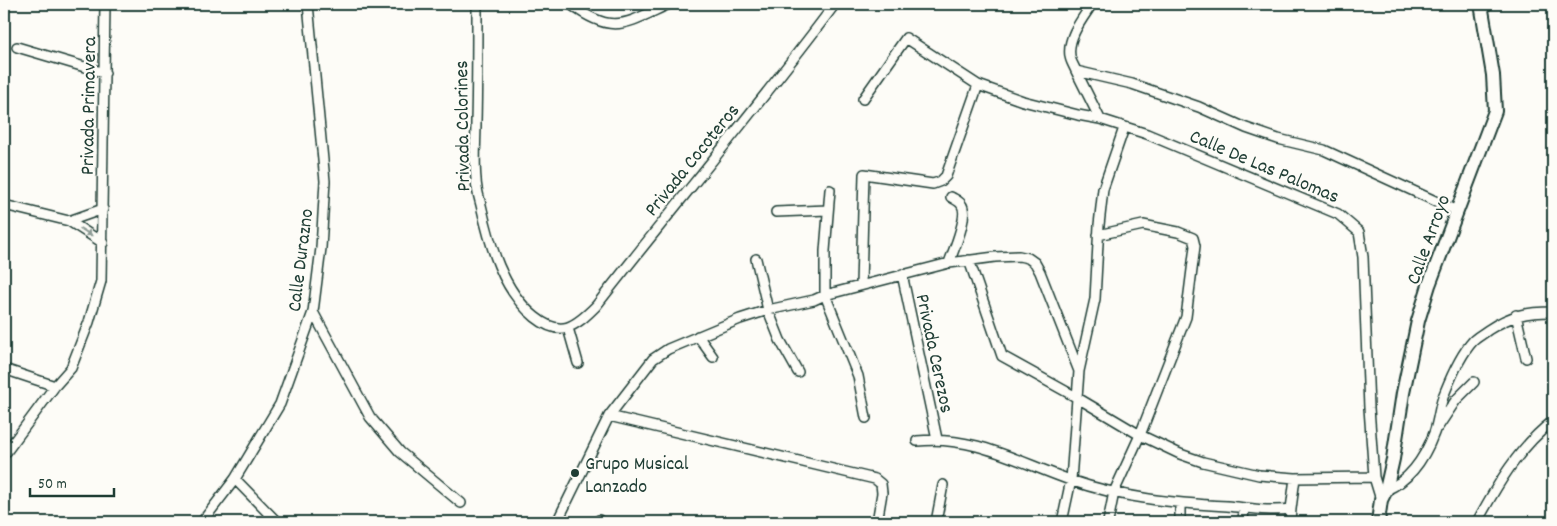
<svg xmlns="http://www.w3.org/2000/svg" width="1557" height="526" font-family="Dekko,sans-serif">
<rect width="100%" height="100%" fill="#fdfcf7"/>
<filter id="ink" filterUnits="userSpaceOnUse"><feTurbulence type="fractalNoise" baseFrequency=".02" numOctaves="2"/><feDisplacementMap in="SourceGraphic" scale="10" xChannelSelector="R" yChannelSelector="G"/><feConvolveMatrix kernelMatrix="1 2 1 2 8 2 1 2 1" color-interpolation-filters="sRGB"/></filter>
<g filter="url(#ink)">
<g fill="none" stroke-linecap="round" stroke-linejoin="round">
<g stroke="#1f3d34" stroke-width="12">
<path id="street" d="M477 4C477 43 477 83 476 122 476 141 474 161 476 179 476 188 479 197 481 205 490 245 502 290 535 317 561 338 575 327 596 306 675 205 758 107 835 4
M570 4C613 36 625 24 669 4
M17 47 105 73
M1076 71C1074 66 1070 60 1070 56 1067 37 1083 18 1092 4
M863 99 906 38 978 85 1023 101 1078 115 1100 119 1147 134 1338 214 1359 232 1363 257 1369 408 1374 477 1381 500
M1100 119 1076 71 1132 84 1199 107 1246 128 1278 139 1324 150 1457 211
M830 190 825 251V295L858 376 866 418
M4 205 69 221 103 243
M776 212 828 210
M69 221 103 209
M1098 235 1143 225 1178 232 1193 238 1195 246 1186 317 1140 435 1114 492 1108 522
M756 259 768 310 780 340 798 372
M969 260 1002 356 1076 397 1140 435 1180 454 1203 462 1259 475 1295 478 1374 477
M949 263C953 251 970 214 961 204 959 201 954 199 951 197
M902 274 937 439
M861 285 864 174 933 184 941 181 946 176 978 85
M313 312 370 417 400 452 461 503
M1516 315 1526 358
M568 328 578 363
M698 336 713 357
M4 369 55 386
M609 416 875 479 881 484 882 493 877 522
M1438 427 1456 400 1474 382
M917 441C974 435 1018 462 1070 480 1122 498 1172 503 1227 506 1249 508 1269 512 1291 509L1295 478
M4 455 55 386 71 368 89 322 101 281 105 4
M235 479 277 522
M1386 490C1411 480 1425 457 1434 433 1439 420 1439 405 1445 392 1451 377 1462 353 1473 341 1477 337 1483 334 1488 330 1511 315 1526 312 1553 312
M202 522 235 479 280 404 313 312 321 248 325 181 308 4
M560 522V516L609 416 653 359 668 349 740 319 768 310 814 300 825 295 949 263 995 257 1019 256 1028 258 1035 263 1040 272 1079 371
M598 522 599 520
M936 522 943 485
M1062 522 1071 480 1079 371 1095 299 1099 225 1103 189 1124 128
M1180 522V504
M1243 522 1244 508
M1290 522 1291 509
M1477 522C1497 485 1519 447 1553 421"/>
</g>
<g stroke="#1f3d34" stroke-width="16">
<path id="secondary" d="M1378 522 1381 500 1386 490 1393 459 1403 393 1418 321 1429 285 1495 111 1493 75 1481 4"/>
</g>
<use href="#street" stroke="#fdfcf7" stroke-width="9"/>
<use href="#secondary" stroke="#fdfcf7" stroke-width="12"/>
</g>
<defs><path id="oneway-solid" d="M-6-.8H1V-3.2L6.5 0L1 3.2V.8H-6Z" transform="scale(1.25)"/></defs>
<use fill="#8e9c96" href="#oneway-solid" transform="translate(86 232) rotate(32)"/>
</g>
<circle fill="#1f3d34" stroke="#fdfcf7" stroke-width="2" cx="575" cy="473" r="5"/>
<g text-anchor="middle" stroke-width="4.5" stroke-linejoin="round" paint-order="stroke">
<g font-size="20" fill="#1f3d34" stroke="#fdfcf7">
<text transform="translate(87 106) rotate(-89)" y="7">Privada Primavera</text>
<text transform="translate(461 126) rotate(-91)" y="7">Privada Colorines</text>
<text transform="translate(691 159) rotate(-51)" y="7">Privada Cocoteros</text>
<text transform="translate(1265 165) rotate(23)" y="7">Calle De Las Palomas</text>
<text transform="translate(1427 239) rotate(-70)" y="7">Calle Arroyo</text>
<text transform="translate(299 260) rotate(-83)" y="7">Calle Durazno</text>
<text transform="translate(936 353) rotate(78)" y="7">Privada Cerezos</text>
</g>
<g font-size="20" fill="#1f3d34" stroke="#fdfcf7" text-anchor="start">
<text x="585" y="469">Grupo Musical<tspan x="585" dy="23">Lanzado</tspan></text>
</g>
</g>
<rect width="1557" height="526" fill="none" stroke="#fdfcf7" stroke-width="20"/>
<rect x="10" y="10" width="1537" height="506" fill="none" stroke="#1f3d34" stroke-width="2" filter="url(#ink)"/>
<path d="M30 488v8h84v-8" fill="none" stroke="#1f3d34" stroke-width="2.5"/>
<text x="38" y="488" font-size="15" fill="#1f3d34" stroke="#fdfcf7" stroke-width="4" paint-order="stroke">50 m</text>
</svg>
